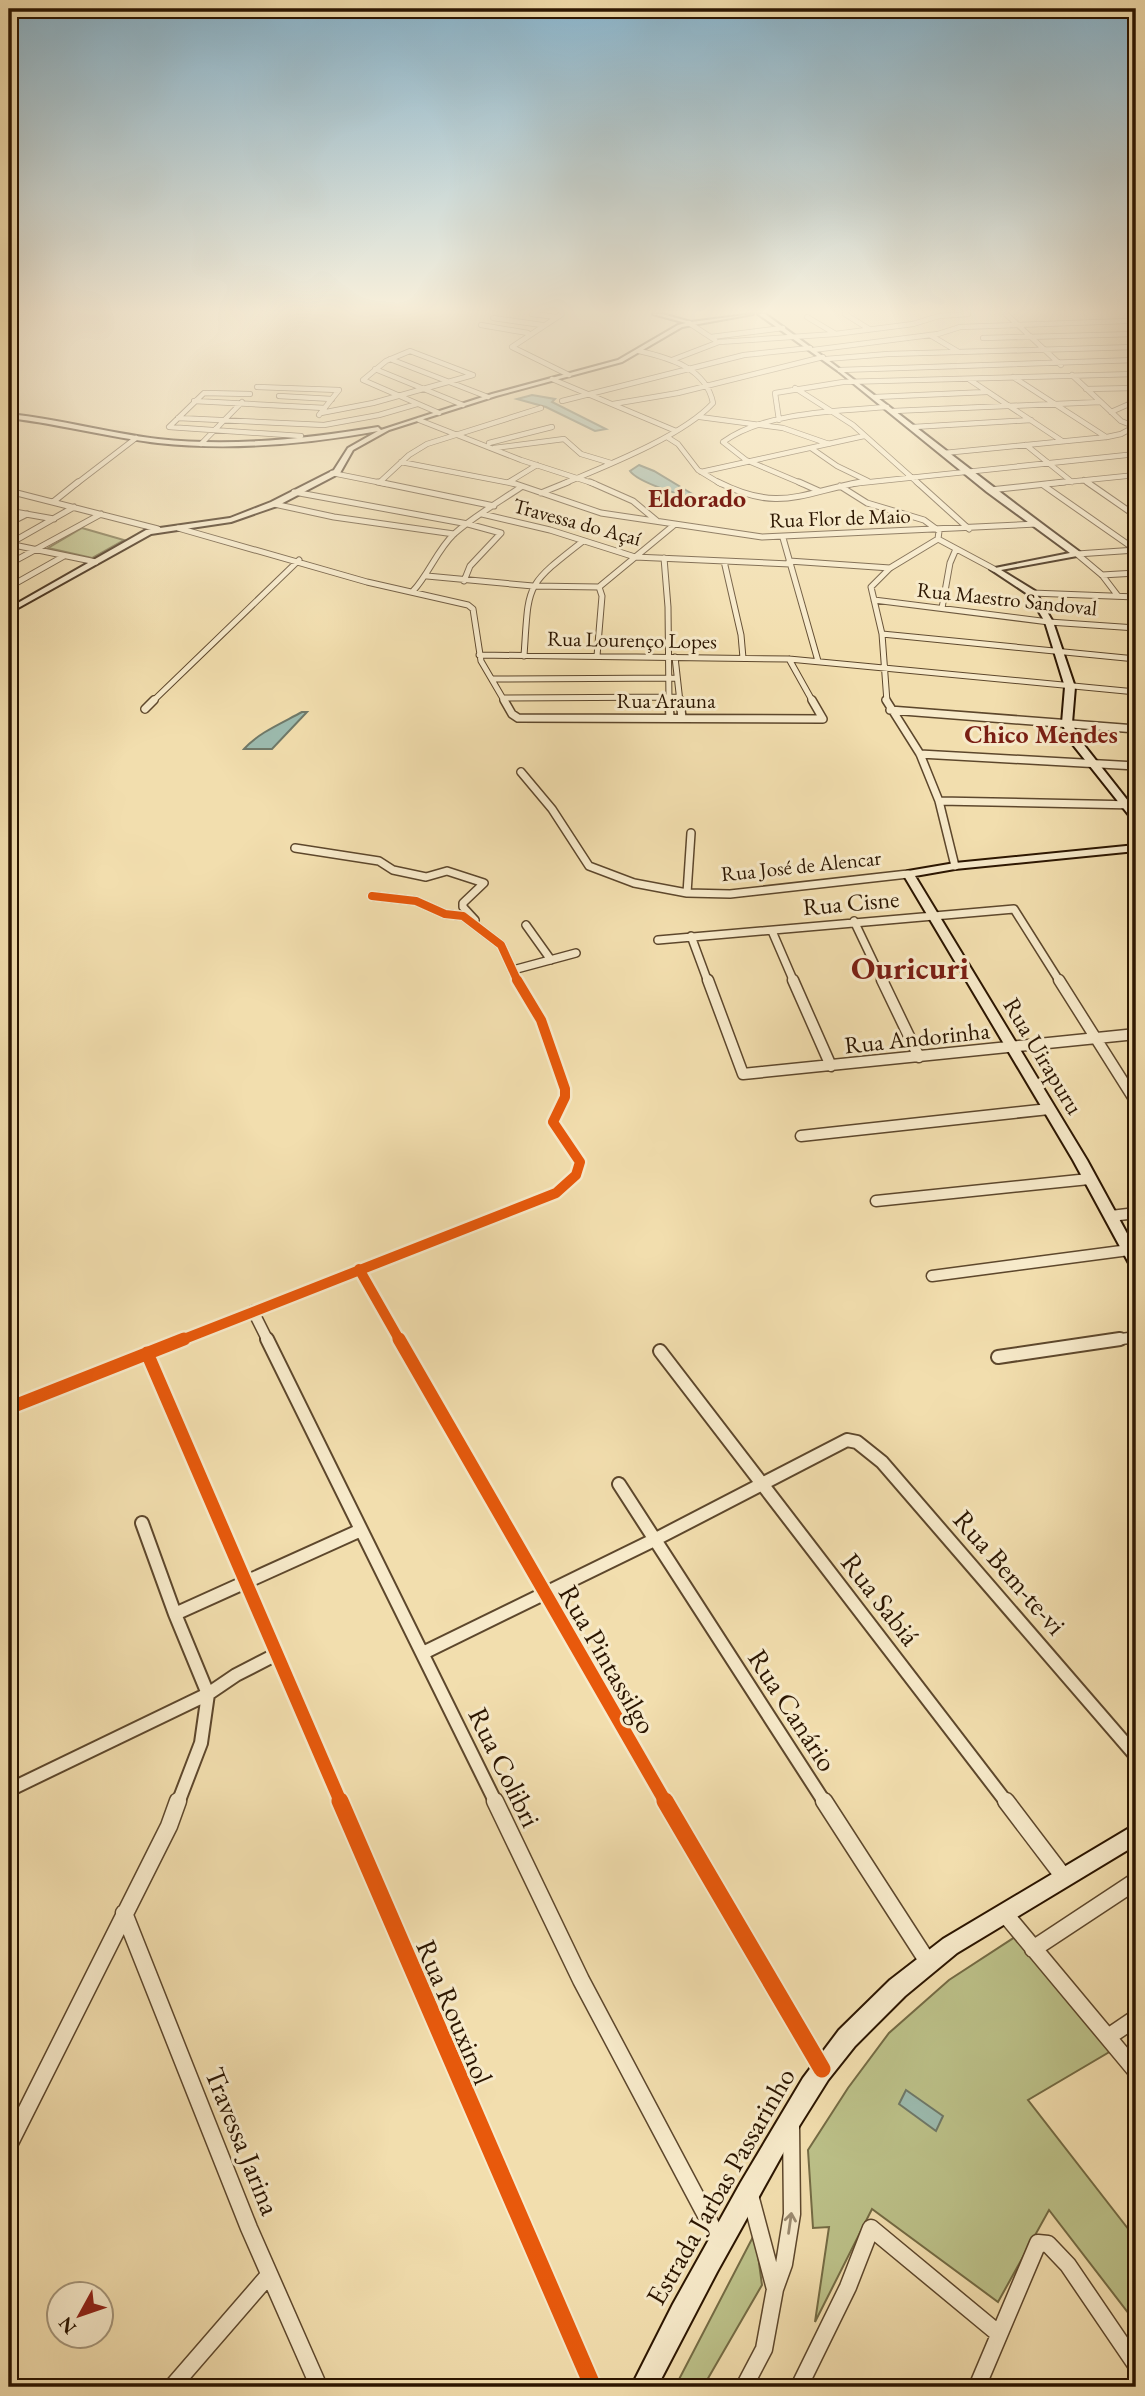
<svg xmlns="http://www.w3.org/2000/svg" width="1145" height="2396" font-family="'EB Garamond',serif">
<rect width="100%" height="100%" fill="#f2deae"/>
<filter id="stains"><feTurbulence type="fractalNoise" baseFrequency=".00286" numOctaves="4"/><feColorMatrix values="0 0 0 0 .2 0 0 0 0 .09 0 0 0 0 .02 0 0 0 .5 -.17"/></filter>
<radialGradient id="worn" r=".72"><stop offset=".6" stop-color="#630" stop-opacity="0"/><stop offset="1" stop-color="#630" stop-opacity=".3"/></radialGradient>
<path fill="#bcc189" stroke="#746b44" stroke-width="2" d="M82 528 124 540 92 558 48 548Z
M1018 1935 1111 2051 1028 2100 1136 2239V2323L1049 2210 998 2302 872 2209 815 2322 829 2227 813 2228 808 2150 848 2088 889 2033 949 1980Z
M755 2233 762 2285 703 2387H675Z"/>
<path fill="#9cbbaf" stroke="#6f7969" stroke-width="2" d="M532 395 555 399 552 402 606 429 595 431 546 407 517 399Z
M639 465 654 471 694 495C682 498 637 481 630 471Z
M302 712H307L272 749H244C258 733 282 723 302 712Z
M906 2090 943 2116 936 2131 899 2104Z"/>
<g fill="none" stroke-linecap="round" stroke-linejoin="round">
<g stroke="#5d472c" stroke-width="6">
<path id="street-far5" d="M532 314 556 317
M562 314 512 347 569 375
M845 314 869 329
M1006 314 1061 365
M807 317 834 333
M493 318 542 325
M689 323 715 340
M481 325 528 333
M930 335 957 351
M711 337 783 328
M983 338 1136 334
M813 350 938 334 960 327 1127 321
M390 359 488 397
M826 359 888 354 1136 347
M672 360 719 342 835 334 913 324 939 316 968 314
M375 369 463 405
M840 370 1136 360
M1072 375 1121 421 1136 427
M1013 377 1106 437
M552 379 676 431
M970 380 1062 441
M257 387 339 390 319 415
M795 388 853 425 919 484
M1086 389 1136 388
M250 394 204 393 169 427 301 436
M279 396 332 399
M875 397 987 392
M194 401 325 408
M562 401 744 355 810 348
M613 404 678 393 823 357
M893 411 1100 402
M1111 412 1136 401
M321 413 373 403 473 375
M439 413 363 380 386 361 410 351 473 375
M700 417 783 428 829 444
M178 418 324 425 379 415 417 404
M419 420 521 460 595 484
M779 420 775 393 843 382 1136 374
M913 427 1031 420
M667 437 678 444 698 470 721 484
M489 443 552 427
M201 444 242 402
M1026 445 1072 482
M494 448 564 439 581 454 611 463
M811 448 837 466 868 481
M944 453 1107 437 1121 434 1136 426
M401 462 515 484
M701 472 864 436
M332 473 387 484
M1084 480 1090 484
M380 482 409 455 427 444 541 408
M509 482 537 465
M76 484 136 438
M563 484C606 466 683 436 713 403 706 368 670 358 639 351
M803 484 746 460 723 442C764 412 837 411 887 407
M851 484 1136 454
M1047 484 1136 475"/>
</g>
<g stroke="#5d472c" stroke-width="7">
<path id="street-far4" d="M378 482 494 506
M510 482 601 513 762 537 1037 524
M590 482 633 501 657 521
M718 482C779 513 801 493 861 482
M799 482 819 491
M917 482 969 529
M1087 482 1136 516
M1043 485 1136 550
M840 486 867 503 924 520 939 531 938 539 994 569
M990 490 1064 482
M9 491 158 529
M294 492 468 524 501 533 470 566 464 581
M541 493 568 482
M53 502 78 482
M274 504 334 517 454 534
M9 511 54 519
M482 514 550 530 635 557 790 564
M9 523 27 514
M178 528 367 582 468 605 473 609 481 661 505 702
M783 538 818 661
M9 544 96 562
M9 544 74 507
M1077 554 1136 550
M1077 554 1102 575 1118 596
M664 558 668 607 669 702
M724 561 741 635 743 658
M789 561 890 568
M9 564 101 514
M1102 575 1136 573
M427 576 533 586 599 587
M9 587 64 556
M413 591C429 574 437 550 454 534 474 516 499 502 521 487
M1032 593 1136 597
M874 600 1049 622 1136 628
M942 608 950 563 956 549
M882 634 1136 659
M479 655 789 659 1136 692
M524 656C529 583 524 587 583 541
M597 656 602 596 599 587 674 525
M675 657 680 702
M789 659 813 702
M493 679 676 678
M504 698 678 697
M152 702 299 560
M887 702 882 634 871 587 890 568 938 539"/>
</g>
<g stroke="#5d472c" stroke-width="10">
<path id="street-far3" d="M504 700 512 714 518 718 823 719 812 700
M669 700 670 718
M680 700 682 718
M886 700 920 754 939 801 955 866
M145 709 154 700
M890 710 1136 729
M920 754 1136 766
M521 772 552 809 589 866 634 883 687 893 730 894 908 874
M939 801 1136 805
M295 848 379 861 393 870 426 877 447 871 484 883 463 903V907L475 920
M687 893 691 833
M372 896 416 901 445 914 463 916 501 945 518 982
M854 921 883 982
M526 925 551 960
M772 931 794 982
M691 936 708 982
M658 940 1014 909 1060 982
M513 970 576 953"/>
</g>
<g stroke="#5d472c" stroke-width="13">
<path id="street-far2" d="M708 980 743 1074 1136 1034
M793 980 831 1066
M882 980 919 1057
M1059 980 1136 1102
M801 1136 1049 1109
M876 1201 1089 1179
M1111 1216 1136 1213
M359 1269 400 1341
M932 1276 1129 1250
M253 1311 268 1341
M179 1341 556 1193 576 1175 580 1162 553 1122 565 1097V1089L541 1020 517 980
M1107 1341 1136 1337"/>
</g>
<g stroke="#5d472c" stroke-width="16">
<path id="street-far1" d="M267 1339 496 1803
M399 1339 666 1803
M660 1351 1007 1803
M147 1353 341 1803
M998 1357 1120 1339
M9 1408 184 1339
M619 1484 825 1803
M142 1523 175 1614
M423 1653 654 1540 847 1440 857 1442 882 1462 1136 1756
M9 1790 208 1694 236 1675 275 1655
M178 1803 201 1743 208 1694 175 1614 361 1530"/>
</g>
<g stroke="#5d472c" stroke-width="19">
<path id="street" d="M340 1801 593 2387
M495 1801 581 1980 719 2240
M665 1801 822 2069
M824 1801 928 1962
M1006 1801 1063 1876
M124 1913 249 2228 319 2387
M1005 1914 1136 2071
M1033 1949 1136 1881
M1108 2037 1136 2018
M9 2145 169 1826 178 1801
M750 2195 775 2289
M172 2387 269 2275
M744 2387 764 2349 775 2289 784 2264 792 2214 791 2126
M799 2387 848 2287 871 2228 999 2334
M977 2387 1038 2243 1048 2244 1068 2265 1136 2365"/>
</g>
<g stroke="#2b1500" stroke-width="4">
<path id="secondary" d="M653 314H662L691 322 753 314 682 327 622 362 496 396 389 430 353 450 340 473 277 506 231 522 151 534 9 613V608L146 530 230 518 271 502 334 470 348 448 378 431C306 444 232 451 158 443 108 437 59 424 9 418V414C59 419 108 433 158 439 232 447 305 439 378 427L381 430 492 394 618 360 678 325 686 323Z
M758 314H765C872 390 973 474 1080 552V556H1077L1001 570 1035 591 1053 622 1075 687 1072 723 1080 740 1136 811V820L1132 819 1070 741 1062 723 1065 687 1045 622 1029 595 990 569 1070 553 987 492 838 371Z
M1136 845V851L955 869 915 876 1087 1160 1136 1250V1268L1131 1267 1073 1160 903 874 908 871 955 863Z
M1136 1824V1845L957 1953 905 1996 855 2046 828 2080 791 2139 717 2272 657 2387H631L673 2304 741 2182 803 2078 839 2030 890 1980 943 1939Z"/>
</g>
<use href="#street-far5" stroke="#f7eaca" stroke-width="4.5"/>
<use href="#street-far4" stroke="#f7eaca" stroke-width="5"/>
<use href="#street-far3" stroke="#f7eaca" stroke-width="7"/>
<use href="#street-far2" stroke="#f7eaca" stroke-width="10"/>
<use href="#street-far1" stroke="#f7eaca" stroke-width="12"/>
<use href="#street" stroke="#f7eaca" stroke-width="16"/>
<use href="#secondary" fill="#f7eaca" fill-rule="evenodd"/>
<g stroke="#f7eaca" stroke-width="11">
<path id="cycleway-far3" d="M372 896 416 901 445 914 463 916 501 945 518 982"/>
</g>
<g stroke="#f7eaca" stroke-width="15">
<path id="cycleway-far2" d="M359 1269 400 1341
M179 1341 556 1193 576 1175 580 1162 553 1122 565 1097V1089L541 1020 517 980"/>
</g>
<g stroke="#f7eaca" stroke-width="18">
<path id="cycleway-far1" d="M399 1339 666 1803
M147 1353 341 1803
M9 1408 184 1339"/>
</g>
<g stroke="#f7eaca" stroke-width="21">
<path id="cycleway" d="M340 1801 593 2387
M665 1801 822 2069"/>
</g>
<use href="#cycleway-far3" stroke="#e8590c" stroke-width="8"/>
<use href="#cycleway-far2" stroke="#e8590c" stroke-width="10"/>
<use href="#cycleway-far1" stroke="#e8590c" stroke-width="13"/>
<use href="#cycleway" stroke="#e8590c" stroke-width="17"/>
</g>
<defs><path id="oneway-shaft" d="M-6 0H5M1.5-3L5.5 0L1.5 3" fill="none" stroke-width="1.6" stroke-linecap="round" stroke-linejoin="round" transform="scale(1.75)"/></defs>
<use stroke="#9b8a6f" href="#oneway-shaft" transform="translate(790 2223) rotate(-82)"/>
<linearGradient id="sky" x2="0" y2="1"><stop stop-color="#89b7d1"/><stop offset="0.48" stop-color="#f9f0db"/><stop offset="1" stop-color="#f9f0db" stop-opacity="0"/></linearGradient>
<rect width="1145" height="649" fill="url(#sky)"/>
<g text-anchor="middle" stroke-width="6" stroke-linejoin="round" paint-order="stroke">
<g font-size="21" fill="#2b1500" stroke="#f7eaca">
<text transform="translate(840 518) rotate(-2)" y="7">Rua Flor de Maio</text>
<text transform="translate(577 522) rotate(15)" y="7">Travessa do Açaí</text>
<text transform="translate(1007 599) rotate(6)" y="7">Rua Maestro Sandoval</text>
<text transform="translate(632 640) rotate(1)" y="7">Rua Lourenço Lopes</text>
<text x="666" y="708">Rua Arauna</text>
<text transform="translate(801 866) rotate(-6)" y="7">Rua José de Alencar</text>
</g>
<g font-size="24" fill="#2b1500" stroke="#f7eaca">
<text transform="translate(851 903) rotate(-5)" y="8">Rua Cisne</text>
<text transform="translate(917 1038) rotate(-6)" y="8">Rua Andorinha</text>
<text transform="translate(1043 1056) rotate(59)" y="8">Rua Uirapuru</text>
</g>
<g font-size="26" font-weight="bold" fill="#7a1f14" stroke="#f7eaca">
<text x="697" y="507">Eldorado</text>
<text x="1041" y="743">Chico Mendes</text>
</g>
<g font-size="28" fill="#2b1500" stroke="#f7eaca">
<text transform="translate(1010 1572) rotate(49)" y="10">Rua Bem-te-vi</text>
<text transform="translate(881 1599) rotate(52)" y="10">Rua Sabiá</text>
<text transform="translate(608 1659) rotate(60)" y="10">Rua Pintassilgo</text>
<text transform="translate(793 1710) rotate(57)" y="10">Rua Canário</text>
<text transform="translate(505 1767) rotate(64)" y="10">Rua Colibri</text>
<text transform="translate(455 2012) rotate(67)" y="10">Rua Rouxinol</text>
<text transform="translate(243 2141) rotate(68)" y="10">Travessa Jarina</text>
<text transform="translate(720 2186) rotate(-60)" y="10">Estrada Jarbas Passarinho</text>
</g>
<g font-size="32" font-weight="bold" fill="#7a1f14" stroke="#f7eaca">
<text x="910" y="979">Ouricuri</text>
</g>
</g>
<rect width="1145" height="2396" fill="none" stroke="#f2deae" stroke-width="35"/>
<rect x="10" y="10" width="1124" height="2375" fill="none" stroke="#2b1500" stroke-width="3.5"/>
<rect x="18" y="18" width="1110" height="2361" fill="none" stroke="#2b1500" stroke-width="2"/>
<g transform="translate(80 2315) rotate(230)"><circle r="33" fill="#f7eaca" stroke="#a59579" stroke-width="2"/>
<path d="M0-5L12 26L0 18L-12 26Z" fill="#8f2418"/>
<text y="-10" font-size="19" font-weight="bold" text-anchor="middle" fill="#2b1500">N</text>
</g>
<rect width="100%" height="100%" filter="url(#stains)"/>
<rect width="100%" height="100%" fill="url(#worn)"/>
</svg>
